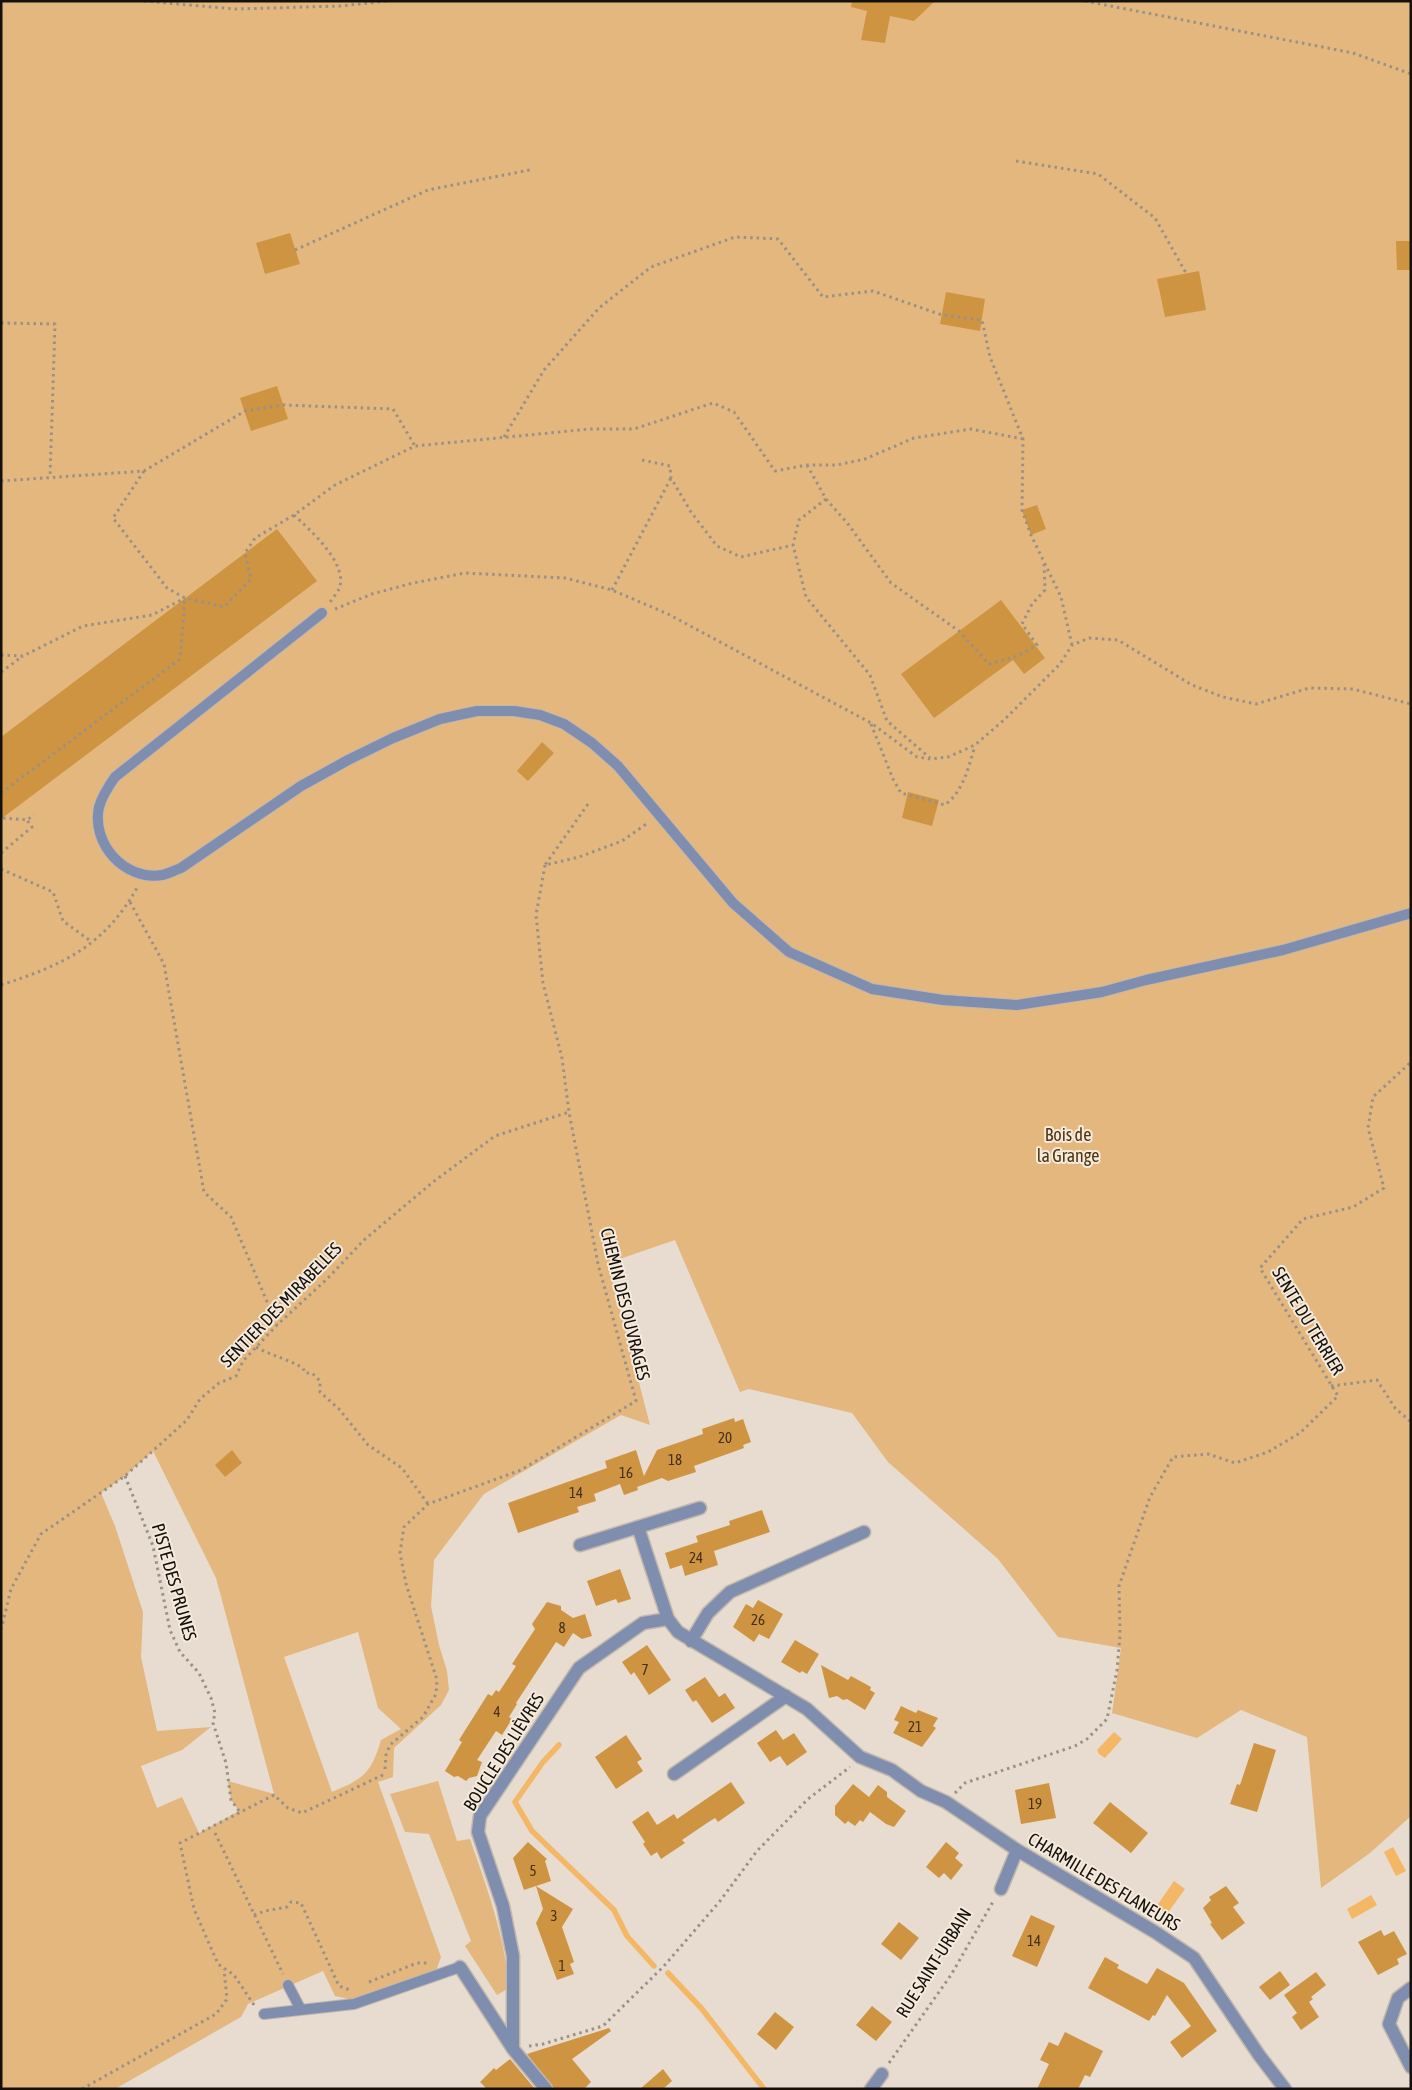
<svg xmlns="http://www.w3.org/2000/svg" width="1412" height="2090" font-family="'Asap Condensed',sans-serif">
<rect width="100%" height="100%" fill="#e7dccf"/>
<path fill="#e4b77f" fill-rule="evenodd" d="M1 1H1411V1816L1370 1853 1321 1888 1307 1737 1241 1710 1197 1738 1112 1713 1121 1648 1058 1637 998 1559 888 1462 852 1413 749 1389 740 1392 675 1240 608 1263 650 1425 621 1415 484 1494 434 1560 431 1606 439 1645 447 1671 449 1690 441 1705 394 1748 393 1777 378 1782 441 1957 436 1971 353 2000 335 1996 323 1971 248 2004 241 2017 115 2089H1ZM153 1451 216 1578 274 1794 228 1781 231 1800 239 1811 199 1833 182 1797 157 1808 141 1766 182 1750 211 1727 157 1731 141 1657 143 1612 115 1526 101 1493 125 1476ZM358 1632 378 1708 401 1729 381 1740C371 1774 363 1779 332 1792L284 1657Z
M438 1781 457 1841 470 1839C487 1888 505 1936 509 1988L497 1995 465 1946 471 1941 429 1834 405 1832 390 1794Z"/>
<path fill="#f4b766" d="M1114 1732 1122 1739 1105 1758 1099 1754 1097 1750Z
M1393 1847 1406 1871 1396 1876 1384 1852Z
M1174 1881 1185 1889 1167 1914 1156 1907Z
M1371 1895 1377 1905 1352 1919 1347 1909Z"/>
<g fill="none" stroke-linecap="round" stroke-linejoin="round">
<path stroke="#f4b766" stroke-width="5.5" d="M559 1745 543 1762 515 1802 532 1831 614 1910 627 1936 654 1966
M668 1973 702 2009 764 2089"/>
</g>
<path fill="#cf9441" d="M852 1H935L914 21 890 16 885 43 861 40 867 11 851 7Z
M290 233 300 264 265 274 256 243Z
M1396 241H1411V270H1397Z
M1199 271 1206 310 1165 317 1157 279Z
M946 292 985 299 980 331 940 324Z
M277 386 288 419 251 431 240 398Z
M1037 505 1046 529 1031 535 1022 510Z
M277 529 317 581 1 819V737Z
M1001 600 1045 658 1024 674 1013 660 934 718 901 674Z
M542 742 554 753 528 781 517 771Z
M908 792 939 800 932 826 902 818Z
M734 1418 735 1422 743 1419 751 1442 743 1445 744 1448 694 1466 696 1472 668 1481 662 1478 637 1487 638 1490 624 1495 620 1484 594 1494 596 1501 577 1507 579 1512 518 1533 508 1503 607 1468 605 1461 636 1450 644 1476 657 1450 703 1434 702 1429Z
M232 1450 242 1463 225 1477 215 1465Z
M762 1510 770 1532 714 1551 718 1565 685 1576 682 1565 670 1569 665 1553 698 1542 696 1536 730 1525 729 1521Z
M620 1569 631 1599 618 1603 616 1599 596 1606 587 1581Z
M758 1600 783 1614 769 1639 759 1634 754 1642 733 1627 746 1604 753 1608Z
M547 1602 561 1606V1610L573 1618 585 1614 592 1636 582 1639 573 1633 564 1647 556 1642 516 1703 517 1704 509 1717 512 1719 502 1735 496 1731 477 1760 482 1762 477 1776 469 1778 466 1781 458 1776 454 1777 445 1771 462 1742 459 1740 488 1694 492 1696 496 1690 499 1692 516 1666 512 1664 535 1629 532 1624Z
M795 1640 819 1654 807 1674 802 1671 800 1673 781 1662Z
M647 1645 671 1680 649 1695 634 1672 631 1675 622 1662Z
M821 1665 848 1680 851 1676 871 1687 870 1690 875 1693 865 1710 847 1699 843 1700 837 1696 829 1698Z
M705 1677 719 1697 725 1693 735 1708 712 1723 696 1700 693 1702 685 1690Z
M901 1706 916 1713 918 1710 938 1718 933 1726 936 1728 922 1747 893 1733 899 1722 894 1720Z
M776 1730 783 1740 794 1733 807 1752 787 1766 780 1756 770 1762 757 1743Z
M626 1735 642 1759 637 1762 643 1771 616 1789 595 1757Z
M1254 1743 1276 1750 1257 1812 1230 1804 1237 1784 1240 1785Z
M731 1782 745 1803 718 1822 715 1818 707 1823 682 1840 685 1843 661 1859 657 1852 651 1856 643 1844 645 1842 632 1822 648 1811 657 1825 674 1814 677 1819Z
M1049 1783 1056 1818 1021 1824 1015 1790Z
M853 1784 869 1797 878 1785 887 1792V1797L906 1811 894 1827 886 1824 870 1812 863 1822 860 1820 855 1826 848 1821 845 1824 835 1815V1806Z
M1110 1802 1148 1833 1131 1853 1093 1823Z
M528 1842 547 1859 545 1861 551 1881 536 1886 573 1909 562 1927 574 1962 570 1964 574 1974 557 1980 536 1923 543 1909 536 1886 524 1890 513 1858Z
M946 1842 959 1853 955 1858 963 1865 951 1880 944 1873 939 1878 926 1867Z
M1226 1886 1239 1903 1233 1907 1245 1923 1222 1940 1210 1924 1212 1923 1203 1908 1211 1900 1209 1897Z
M1031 1915 1055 1926 1037 1967 1012 1956Z
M899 1922 919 1938 901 1960 881 1944Z
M1381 1930 1384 1936 1394 1931 1407 1954 1397 1959 1399 1964 1378 1975 1358 1942Z
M1105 1957 1119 1965 1117 1968 1147 1984 1157 1968 1184 1983 1217 2031 1182 2058 1170 2042 1191 2026 1167 1995 1155 2016 1153 2015 1149 2021 1088 1988Z
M1280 1971 1290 1985 1270 2000 1259 1987Z
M1316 1972 1326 1985 1311 1997 1313 1999 1309 2002 1319 2017 1301 2030 1292 2017 1297 2013 1284 1995Z
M872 2006 892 2022 876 2041 856 2025Z
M775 2012 794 2027 776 2050 757 2034Z
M609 2028 611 2031 572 2059 591 2082 584 2089H554L527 2054Z
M1065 2032 1103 2051 1090 2077 1085 2075 1078 2089H1037L1049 2064 1040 2060 1049 2042 1058 2046Z
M510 2059 535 2089H487L480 2082 494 2068 496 2070Z
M663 2069 672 2081 663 2089H640Z"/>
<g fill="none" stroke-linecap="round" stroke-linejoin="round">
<g stroke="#c1b7ac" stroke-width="12">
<path id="service" d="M322 613 115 777C108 787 102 796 99 807 91 844 125 881 162 875 168 874 175 870 181 868L301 786 348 760 393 738 440 719 477 711H514L540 715 564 724 592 743 618 766 733 903 789 952 872 989 943 1000 1017 1005 1102 992 1146 980 1283 950 1411 913
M288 1985 301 2010
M264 2014 354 2004 460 1967"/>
</g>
<g stroke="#c1b7ac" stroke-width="15">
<path id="minor" d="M638 1527 668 1619 678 1632 807 1709 860 1757 892 1770 921 1791 946 1802 1017 1850 1155 1932 1194 1958 1259 2055 1285 2089
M580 1545 700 1508
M691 1641 708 1613 730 1592 864 1532
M674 1774 786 1696
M1001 1889 1017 1850
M460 1967 513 2049 546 2089
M1411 1988 1398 1998 1389 2024 1411 2067
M513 2049V1956L503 1906 478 1832 480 1816 579 1668 643 1623 668 1619
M871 2089 882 2074"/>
</g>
<path stroke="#999187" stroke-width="3" stroke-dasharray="2.5 4" stroke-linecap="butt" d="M144 1 235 9 341 6 387 1
M1085 1 1353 53 1411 74
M1016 161 1098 174 1155 218 1186 273
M295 250 428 190 530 170
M1 323 55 324 50 478
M504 437 544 370 599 308 651 267 735 237 778 239 823 297 873 291 942 315 982 320 990 357 1023 439 1022 510 1031 535 1061 597 1072 645
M642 460 670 466 671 478 691 512 717 546 741 557 793 545
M807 465 826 499 848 524 891 583 959 631 989 664 1018 656 1037 645 1022 624 1032 604 1045 590 1044 562
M144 471 113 518 167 588 185 598 224 607 251 579 245 553 255 538 294 515 335 485 415 446 590 429H634L713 403 734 412 775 471 807 465H837L865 459 914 438 971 429 1023 439
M1 481 144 471 245 411 283 405 393 409 415 446
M826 499 799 520 793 545 806 597 870 675 887 721 930 758
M294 515C310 530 349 564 339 589 337 593 333 598 330 602
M612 590 671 478
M335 609 372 594 413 583 465 573 565 578 612 590 668 614 871 723 917 757 931 759 948 757 975 745 1005 719 1060 664 1072 645 1089 638 1118 640 1192 685 1223 697 1256 704 1309 688 1353 689 1411 704
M1 655 23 656 83 626 152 615 185 598
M1 672 23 656
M871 724 893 779 901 793 945 805C964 790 968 768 975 746
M1 793 180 659 185 598
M588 804 545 865 579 857 622 841 649 822
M3 818 27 820 34 815
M1 853 32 827 27 820
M1 869 53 892 63 921 92 942
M130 902 164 964 204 1192 231 1217 277 1325
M1 985C63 965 105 946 138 886
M256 1347C272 1356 288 1359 303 1368L305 1373H312L320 1381V1392L339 1409 368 1445 402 1468 428 1504
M1331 1386 1377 1380 1395 1408 1411 1422
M125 1476 153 1546 170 1630 180 1652 199 1673 211 1698 215 1713 213 1723 226 1763 231 1800 239 1811
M1 1630 11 1589 41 1534 125 1476 187 1420 200 1399 219 1383 236 1376 243 1361 277 1325 327 1279 364 1240 433 1182 495 1136 569 1112
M385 1769 386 1755 390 1745 423 1717 436 1694 437 1680 406 1584 400 1553 404 1527 428 1504 521 1470 636 1401 598 1264 569 1112 562 1058 543 983 536 915 545 865
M955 1793 965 1783 1075 1746 1087 1739 1107 1719 1117 1670 1120 1635 1119 1586 1150 1497 1173 1457 1208 1454 1235 1463 1268 1452 1300 1433 1338 1396 1260 1268 1303 1219 1353 1207 1384 1188 1368 1128 1373 1097 1411 1062
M215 1833 283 1974
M254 1915 265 1911 287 1907 291 1902 301 1903 339 1986 350 1990
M369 1982 417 1963H427
M254 2005 234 1975 218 1964 194 1909 180 1843 274 1795 288 1808 302 1813 385 1774
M529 2046 543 2044 603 2026 664 1966 720 1901 757 1851 808 1799 850 1767
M889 2063 951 1975 994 1900
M82 2089 216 2014 227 1999 224 1969"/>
<use href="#service" stroke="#7f8daf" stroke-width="10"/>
<use href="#minor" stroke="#7f8daf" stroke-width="12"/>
</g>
<g text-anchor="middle" stroke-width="4" stroke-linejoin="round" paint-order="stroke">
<g font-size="15" fill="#433119">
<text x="725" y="1443">20</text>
<text x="675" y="1465">18</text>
<text x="626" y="1478">16</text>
<text x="576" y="1498">14</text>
<text x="696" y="1563">24</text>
<text x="758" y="1625">26</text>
<text x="562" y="1633">8</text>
<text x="645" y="1675">7</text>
<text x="497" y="1717">4</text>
<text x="915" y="1732">21</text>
<text x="1035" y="1809">19</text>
<text x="533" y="1876">5</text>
<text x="554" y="1921">3</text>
<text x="1034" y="1946">14</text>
<text x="562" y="1971">1</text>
</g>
<g font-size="18" fill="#4e3512" stroke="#f5eadc">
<text x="1068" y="1141">Bois de<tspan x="1068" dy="21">la Grange</tspan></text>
</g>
<g font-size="18" fill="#14100c" stroke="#f5eadc">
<text transform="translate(625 1304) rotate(76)" y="6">CHEMIN DES OUVRAGES</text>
<text transform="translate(281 1305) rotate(-46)" y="6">SENTIER DES MIRABELLES</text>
<text transform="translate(1308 1321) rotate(59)" y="6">SENTE DU TERRIER</text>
<text transform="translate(174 1582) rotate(74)" y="6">PISTE DES PRUNES</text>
<text transform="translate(504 1752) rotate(-58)" y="6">BOUCLE DES LIÈVRES</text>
<text transform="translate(1104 1882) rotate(31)" y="6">CHARMILLE DES FLANEURS</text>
<text transform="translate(934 1963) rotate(-58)" y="6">RUE SAINT-URBAIN</text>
</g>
</g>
<rect width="1412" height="2090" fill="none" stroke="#14100c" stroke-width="5"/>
</svg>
